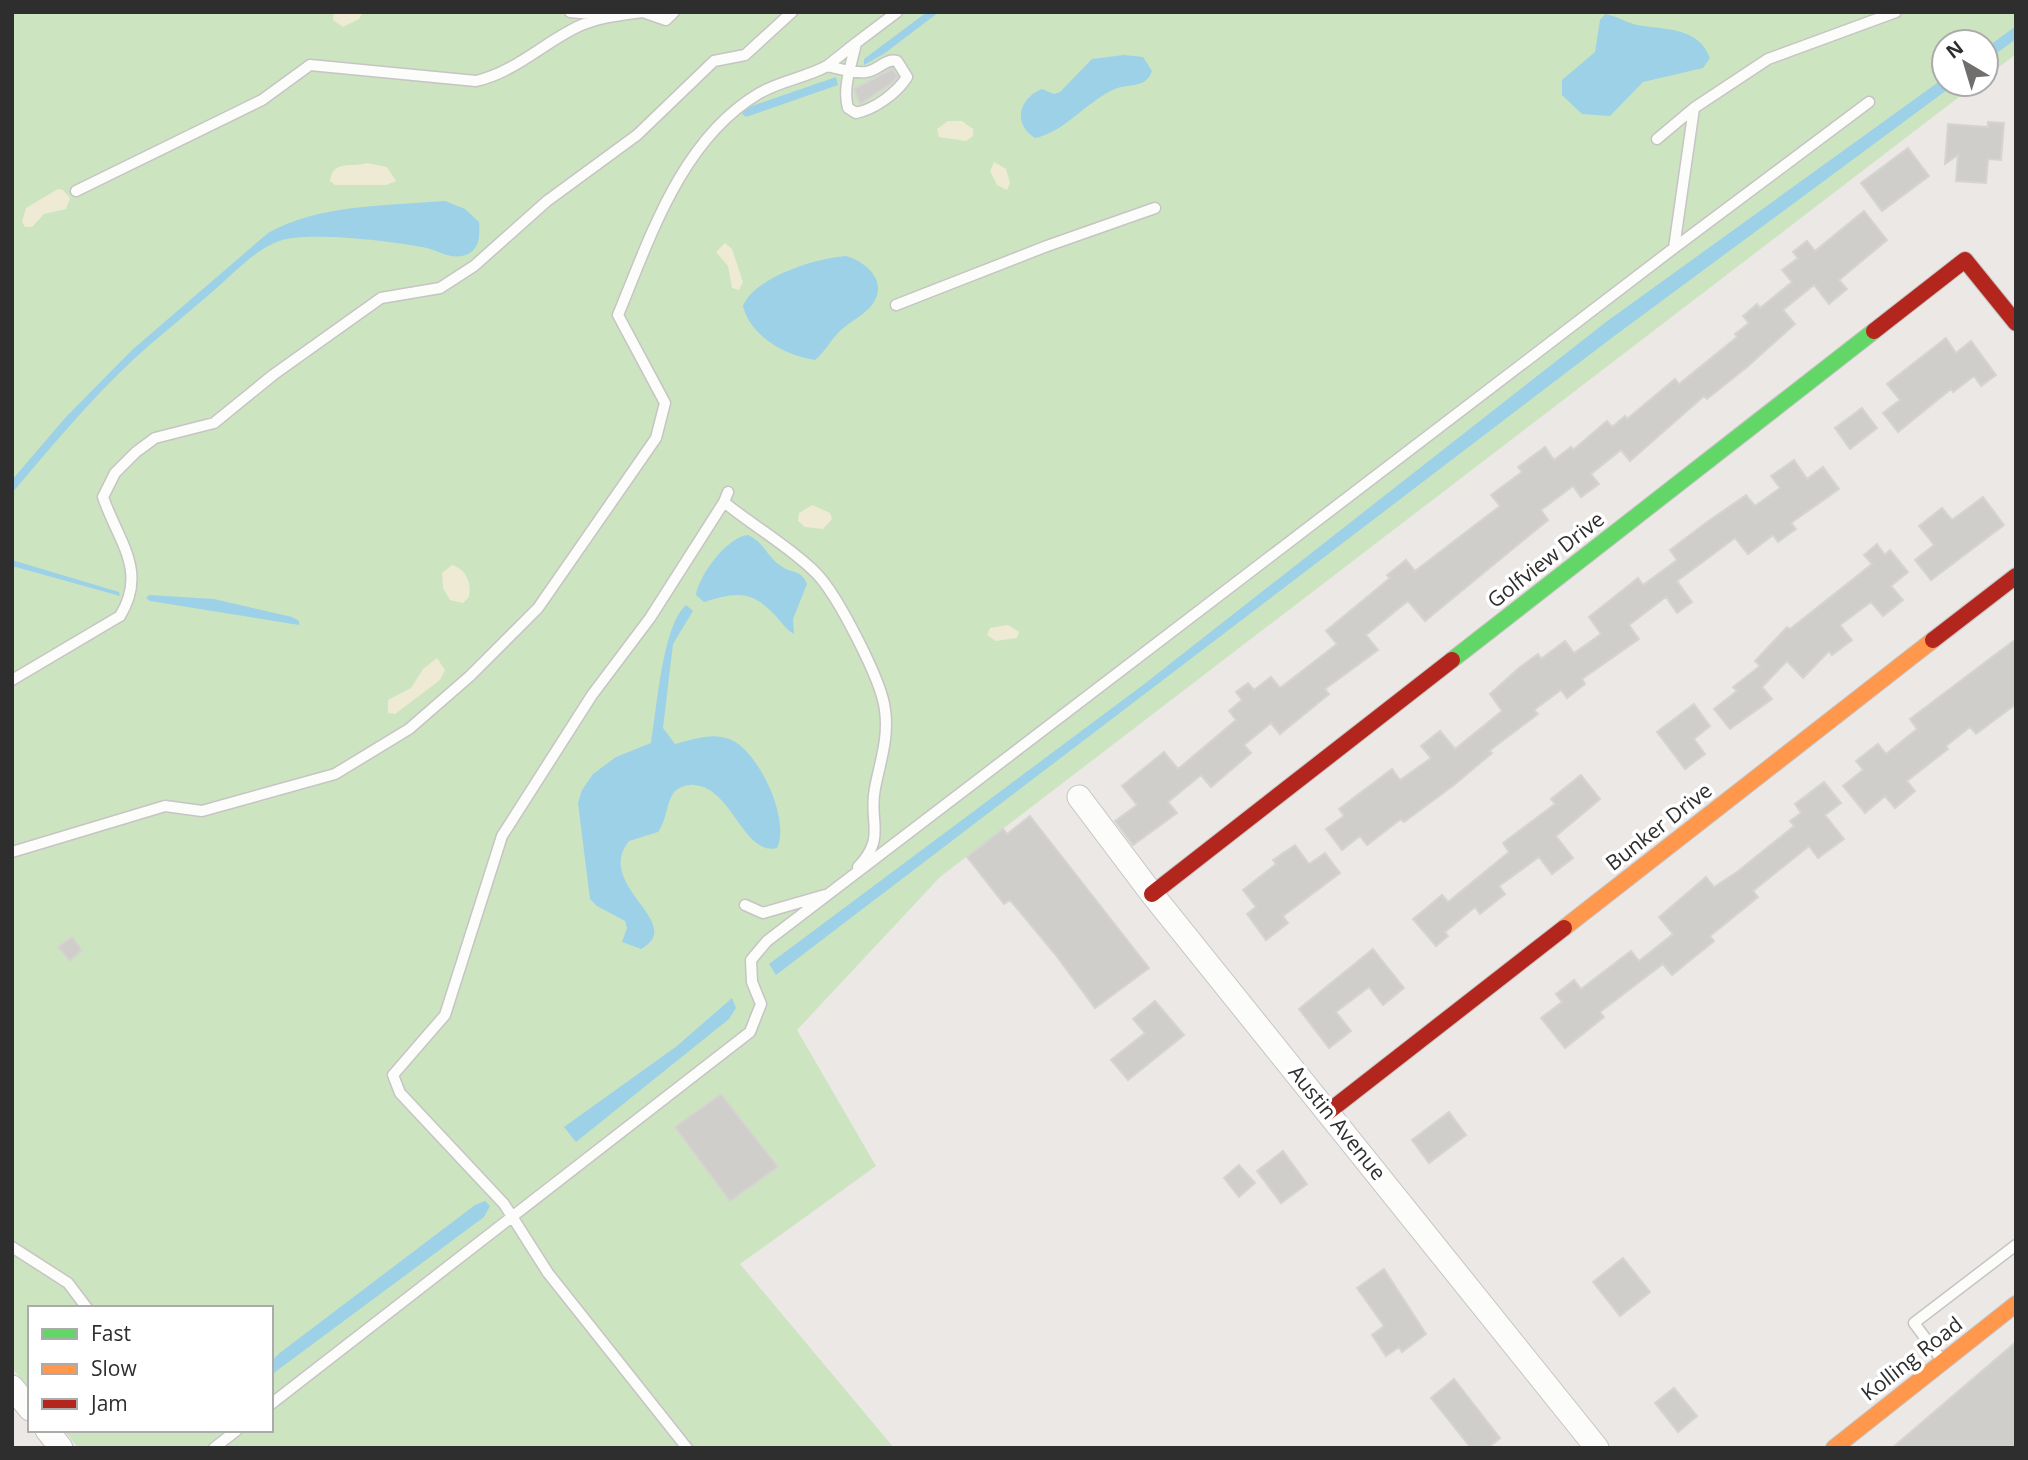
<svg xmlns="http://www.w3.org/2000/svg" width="2028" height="1460" font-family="'Open Sans',sans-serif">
<rect width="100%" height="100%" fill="#ebe8e5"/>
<path fill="#cde4c0" d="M12 12H2016V54L1986 77V42H1944V84H1976L940 877 797 1030 876 1166 740 1264 894 1448H78L64 1430H271V1308H30V1389L12 1368Z"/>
<path fill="#eeead4" d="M334 12H363L359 19 343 27 333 20Z
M948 121H962L973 129V136L966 141 939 137 937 129Z
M994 162 1006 169 1010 183 1007 190 997 185 990 171Z
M367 163 387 167 396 181 386 185H335L330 181C333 159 351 168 367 163Z
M58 189 63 190 70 198 66 209 44 214 32 227H25L22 222 26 208Z
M725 243 732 249 743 282 739 290 732 288 728 266 716 252Z
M812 505 830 513 832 519 823 529 805 527 798 521 799 513Z
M452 565C466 569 472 583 469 597L463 603 450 600 443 588 442 573Z
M1008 625 1019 632 1017 638 996 641 987 635 990 628Z
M437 658 445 670 440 680 395 714 388 713V700L411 688 423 669Z"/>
<path fill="#9dd1e8" d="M927 12H939L885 53 864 65V59Z
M1605 14C1617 16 1625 22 1637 25 1664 30 1698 26 1710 58L1703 68 1643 82 1610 116 1582 114 1562 95V80L1595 52 1600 20Z
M2016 26V39L1986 61V48Z
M1124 55 1143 57 1152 71C1146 89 1129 83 1115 89 1085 102 1067 131 1035 138 1012 124 1019 98 1042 89L1054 94 1060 92 1092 59Z
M836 77 838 85 746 117 742 114 746 108Z
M1944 78V84H1955L1613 337 776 975 769 964 1143 685 1606 322Z
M445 201 465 209 479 222C480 237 480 252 462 256 448 259 436 249 422 247 390 241 308 231 279 241 254 250 231 276 211 293 186 315 159 336 134 359 90 400 51 447 12 493V480L65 418 132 350 268 233C319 204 387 206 445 201Z
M846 256C867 262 889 282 872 305 864 315 851 321 841 330 831 339 826 351 815 360 786 356 750 336 743 306 755 277 816 258 846 256Z
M748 535C764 542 767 557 781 566 792 574 801 569 807 584L793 619 794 634C786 630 781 621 774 614 750 589 734 593 704 602L696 595C699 575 727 537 748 535Z
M12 560 119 592 120 596 12 566Z
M149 595 214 599 292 617 299 621V625L150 601 146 598Z
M686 605 693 611 673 644 663 728 675 744C693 740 711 732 729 739 758 749 791 820 777 848 743 856 732 787 694 785 688 784 679 787 674 792 666 803 667 820 658 832L629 841C593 886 688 923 641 949L622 942 627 928 625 921 597 906 590 899 578 803 582 790 593 774 616 757 651 743C657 710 662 626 686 605Z
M732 998 736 1008 729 1019 576 1142 564 1127 677 1046Z
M485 1201 490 1206 484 1217 271 1375V1361L281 1352 475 1205Z"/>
<path fill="#d0cecb" stroke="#d6d4d1" stroke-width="2" d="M892 69 898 77 892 83 860 104 854 89Z
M1988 122 2004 123 2001 160 1988 159 1986 183 1956 181 1958 155 1945 164 1948 124 1988 127Z
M1908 148 1929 176 1882 211 1861 183Z
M1864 211 1887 240 1839 280 1847 289 1829 304 1814 285 1783 310 1795 324 1747 367 1707 399 1704 396 1630 461 1621 450 1591 474 1599 484 1581 497 1573 486 1541 510 1548 520 1425 621 1408 601 1366 635 1378 650 1325 689 1329 694 1280 734 1271 723 1244 745 1251 753 1211 787 1201 775 1168 802 1177 813 1133 845 1115 821 1137 805 1122 786 1164 752 1178 769 1236 720 1229 711 1242 700 1236 692 1248 683 1254 690 1271 677 1280 688 1337 644 1326 631 1390 578 1387 575 1406 560 1415 571 1500 506 1491 495 1522 472 1518 467 1545 447 1554 460 1571 447 1573 450 1607 421 1612 427 1625 416 1627 419 1675 379 1679 384 1737 337 1735 334 1749 323 1743 316 1757 304 1760 308 1792 282 1782 270 1798 258 1793 252 1807 241 1815 251Z
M1946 338 1956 353 1971 341 1996 375 1981 386 1974 376 1953 392 1951 389 1898 432 1883 413 1900 400 1887 384Z
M1862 408 1877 428 1850 449 1835 428Z
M1794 460 1807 479 1823 467 1839 489 1791 523 1796 529 1778 542 1773 535 1748 554 1735 538 1677 581 1692 602 1677 613 1666 597 1629 625 1639 639 1582 679 1585 684 1567 698 1561 690 1534 710 1538 714 1489 751 1492 753 1454 785 1404 822 1401 819 1367 845 1360 836 1342 850 1326 829 1344 816 1339 809 1392 769 1400 780 1431 758 1421 746 1440 731 1455 749 1502 711 1490 694 1520 667 1538 654 1541 659 1565 641 1574 653 1601 634 1589 617 1638 578 1643 585 1677 560 1670 550 1707 522 1746 495 1755 506 1780 488 1771 476Z
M1983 497 2004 525 1931 580 1915 560 1934 545 1919 526 1942 508 1952 520Z
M1877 544 1885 555 1890 550 1908 572 1891 586 1903 600 1883 616 1871 602 1840 625 1852 640 1832 655 1829 651 1803 678 1787 661 1762 687 1772 699 1730 729 1714 709 1737 691 1733 687 1760 666 1755 661 1787 627 1790 629 1872 564 1864 555Z
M2016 639V704L1976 734 1970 727 1946 746 1948 749 1907 781 1915 791 1895 808 1885 796 1865 813 1843 786 1863 770 1856 761 1878 744 1886 754 1917 729 1910 719Z
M1694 704 1710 726 1694 739 1705 754 1685 769 1657 732Z
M1581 775 1600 799 1556 836 1573 858 1552 874 1539 857 1499 886 1505 894 1480 914 1475 907 1445 932 1448 936 1436 946 1413 919 1442 895 1448 902 1509 852 1503 843 1555 804 1551 799Z
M1824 782 1841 803 1825 815 1844 839 1818 858 1809 846 1753 891 1758 897 1710 936 1714 941 1672 975 1663 964 1600 1012 1604 1017 1565 1048 1541 1018 1562 1002 1556 994 1574 980 1581 989 1631 951 1639 961 1673 934 1659 917 1706 877 1714 887 1737 872 1794 826 1790 821 1801 813 1795 804Z
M1030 816 1149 968 1095 1008 1055 954 1010 900 1004 904 967 857 1003 829 1007 834Z
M1295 845 1309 864 1325 853 1340 873 1283 916 1288 923 1266 940 1247 914 1256 907 1243 890 1276 864 1273 860Z
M72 937 82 950 70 961 58 947Z
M1373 949 1404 988 1383 1005 1369 987 1336 1012 1351 1031 1329 1048 1299 1009Z
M1155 1001 1184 1035 1128 1080 1111 1060 1145 1033 1133 1019Z
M721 1094 778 1167 730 1201 675 1127Z
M1449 1112 1466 1135 1429 1163 1412 1140Z
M1283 1151 1307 1184 1281 1203 1257 1171Z
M1239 1165 1255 1183 1239 1197 1224 1178Z
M1623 1258 1650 1292 1620 1316 1593 1282Z
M1384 1269 1426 1334 1402 1352 1399 1347 1386 1356 1372 1335 1384 1326 1357 1288Z
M2016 1342V1448H1892Z
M1454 1379 1500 1438 1488 1448H1471L1431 1398Z
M1674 1388 1697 1416 1678 1432 1655 1403Z"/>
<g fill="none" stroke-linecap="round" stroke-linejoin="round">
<g stroke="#c6c4c4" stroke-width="13">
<path id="lane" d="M570 12 603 15
M643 12 666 20 674 12
M856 43 827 66C838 68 855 74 866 72 878 71 885 58 897 61L907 77C897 93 875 109 856 113L848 108C842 88 852 63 856 43L897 12
M1869 102 1674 248 1694 108 1768 59 1896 12
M1657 139 1694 108
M76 191 262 100 310 65 476 81C515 72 542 44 577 27 598 17 620 15 642 12
M896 305 1047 246 1155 208
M728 492 724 502C753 526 789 546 816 573 837 594 882 681 885 710 889 738 880 762 875 788 868 822 887 837 858 867
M12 680 120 616C148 571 118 541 103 497L115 473 136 452 155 438 214 423 273 375 381 298 440 288 474 266 547 201 637 135 714 61 745 55 792 12
M12 852 165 806 202 811 335 774 409 729 470 676 538 608 656 438 665 403 618 315C650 238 681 140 758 94 779 81 805 78 827 66
M745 905 763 913 825 895
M12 1247 68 1283 87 1308
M1941 1359 1914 1323 2016 1245
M271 1404 750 1032 761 1004 752 982 751 960 767 941 1674 248
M214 1448 237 1430
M687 1448 548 1273 504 1204 400 1093 393 1075 445 1015 502 836 592 695 650 618 724 502"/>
</g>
<g stroke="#c6c4c4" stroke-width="25">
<path id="street" d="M1079 797 1152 894 1597 1448
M12 1387 30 1409
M47 1430 61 1448"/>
</g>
<g stroke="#c6c4c4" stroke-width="18">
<path id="fast" d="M1452 660 1874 331"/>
</g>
<g stroke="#c6c4c4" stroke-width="18">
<path id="slow" d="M1564 928 1933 640
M1834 1448 2016 1304"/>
</g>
<g stroke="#c6c4c4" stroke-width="18">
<path id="jam" d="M1874 331 1965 260 2016 323
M1933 640 2016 576
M1152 894 1452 660
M1328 1112 1564 928"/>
</g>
<use href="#lane" stroke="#fcfcfb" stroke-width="10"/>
<use href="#street" stroke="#fcfcfb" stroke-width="23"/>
<use href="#fast" stroke="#63d668" stroke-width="16"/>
<use href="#slow" stroke="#ff974d" stroke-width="16"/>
<use href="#jam" stroke="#b3261e" stroke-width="16"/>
</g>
<g text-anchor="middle" stroke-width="7" stroke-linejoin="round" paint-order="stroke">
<g font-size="21" fill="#2e2e2e" stroke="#fff">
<text transform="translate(1546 560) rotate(-38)" y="7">Golfview Drive</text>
<text transform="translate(1659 827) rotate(-38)" y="7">Bunker Drive</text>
<text transform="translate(1337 1123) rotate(51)" y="7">Austin Avenue</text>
<text transform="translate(1912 1359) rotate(-38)" y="7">Kolling Road</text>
</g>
</g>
<rect width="2028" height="1460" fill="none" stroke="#2e2e2e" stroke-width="28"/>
<rect x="28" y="1306" width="245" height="126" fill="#ffffff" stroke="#ababab" stroke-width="2"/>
<rect x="42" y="1329" width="35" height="10" fill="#63d668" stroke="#ababab" stroke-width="2"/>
<text x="91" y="1341" font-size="21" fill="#2e2e2e">Fast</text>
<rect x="42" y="1364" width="35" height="10" fill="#ff974d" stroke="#ababab" stroke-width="2"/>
<text x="91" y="1376" font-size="21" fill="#2e2e2e">Slow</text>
<rect x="42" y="1399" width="35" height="10" fill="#b3261e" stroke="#ababab" stroke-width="2"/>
<text x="91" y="1411" font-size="21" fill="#2e2e2e">Jam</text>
<g transform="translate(1965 63) rotate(322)"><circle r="33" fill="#ffffff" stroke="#ababab" stroke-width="2"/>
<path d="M0-5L12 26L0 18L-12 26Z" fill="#706f6e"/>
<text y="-10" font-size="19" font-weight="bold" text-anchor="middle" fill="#2e2e2e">N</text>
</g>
</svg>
